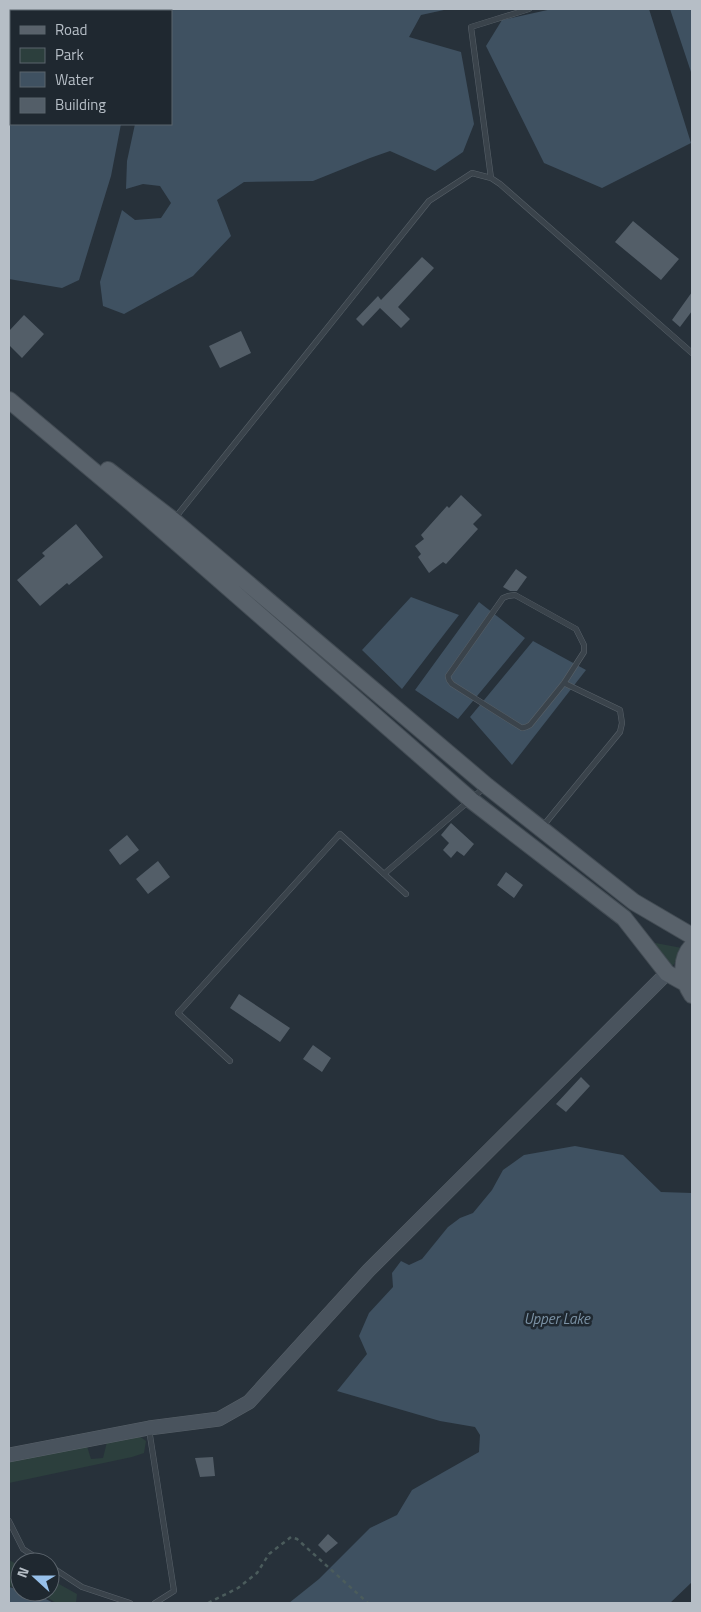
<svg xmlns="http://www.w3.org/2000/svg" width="701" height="1612" font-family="'Titillium Web',sans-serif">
<rect width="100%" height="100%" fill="#27313a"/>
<path fill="#2c3f3d" d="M650 942 682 948 679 959 670 968Z
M138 1435 146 1441 144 1453 132 1457 9 1483V1462L11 1461 86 1443 91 1459 103 1458 108 1438Z
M9 1560 20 1566V1589L9 1586Z
M50 1579 77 1594 76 1603H56L45 1596 30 1592H50Z"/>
<path fill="#3f5161" d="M9 9H145L144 11H11V31L9 30Z
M160 9H444V10L421 15 409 37 461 52 474 124 463 152 435 171 390 151 370 158 313 181 244 182 217 200 231 236 193 276 124 314 103 306 100 282 122 210 135 220 161 218 171 203 160 186 143 184 126 189 127 161 135 124H171V11H159Z
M552 9H649L691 143 602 188 544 163 486 46 502 20Z
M670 9H692V75Z
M11 108V124H121L111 176 79 280 62 288 9 279V113Z
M411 597 459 615 402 689 362 650Z
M479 602 525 638 458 719 415 690Z
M533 641 586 670 512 765 470 717Z
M575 1146 623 1155 661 1192 692 1193V1582L670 1603H289L319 1579 370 1528 397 1515 412 1490 479 1452 480 1435 475 1427 440 1421 337 1391 367 1354 359 1336 369 1313 393 1287 392 1273 401 1261 409 1265 422 1259 448 1227 460 1218 473 1213 492 1190 503 1170 524 1155Z
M9 1587 20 1590V1592C32 1592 43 1597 53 1603H9Z"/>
<path fill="#535e68" d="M633 221 679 259 661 280 615 242Z
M422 257 434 268 398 307 410 319 401 328 380 308 363 326 356 319 378 296 381 300Z
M692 292V311L680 327 672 320Z
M24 315 44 334 22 358 9 345V331Z
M241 331 251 353 220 368 209 346Z
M461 495 482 515 473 524 478 529 446 564 443 562 429 573 418 557 421 554 415 546 424 539 421 535 447 506 449 508Z
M76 524 103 557 69 585 67 583 40 606 17 580 45 556 42 553Z
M516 569 527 577 517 591H510L503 587Z
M451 823 474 844 464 856 457 851 451 858 443 850 449 843 441 835Z
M127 835 139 850 120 865 109 850Z
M158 861 170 877 148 894 136 879Z
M506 872 523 885 514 898 497 885Z
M239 994 290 1028 280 1042 230 1008Z
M313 1045 331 1058 322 1072 303 1059Z
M581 1077 590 1086 566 1112 556 1104Z
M213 1457 215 1476 200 1477 195 1458Z
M328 1534 338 1543 326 1553 318 1545Z"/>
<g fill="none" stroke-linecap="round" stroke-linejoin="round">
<g stroke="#586169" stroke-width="6">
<path id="lane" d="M491 178 471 27 529 9
M175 518 429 201 472 173 491 178 500 184 692 353
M515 595 576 629 584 645V652L564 683 530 725 526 727 522 728 452 684 449 680 448 676 503 598 508 596Z
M543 826 620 732 622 723 620 710 564 683
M384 874 484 788
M230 1061 178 1013 340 834 406 894
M149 1429 174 1591 155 1603
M9 1521 23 1549 43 1562
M50 1566 82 1587 130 1603"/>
</g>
<g stroke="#586169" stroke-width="15">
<path id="secondary" d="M9 1455 149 1428 219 1419 249 1402 369 1270 667 973"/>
</g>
<g stroke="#434c54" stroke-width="18">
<path id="primary" d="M9 400 127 499 471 800 624 918 667 973 685 983
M108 470 173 520 487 786 634 902 692 936
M692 946C679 960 682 980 692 995"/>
</g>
<path stroke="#4b5c5c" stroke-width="2.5" stroke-dasharray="4 4" stroke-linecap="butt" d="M208 1603 238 1588 257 1573 269 1554 291 1537 297 1539 368 1603"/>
<use href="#lane" stroke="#3a434b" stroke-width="5"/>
<use href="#secondary" stroke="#49535d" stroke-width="14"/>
<use href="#primary" stroke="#59626b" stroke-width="16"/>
</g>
<g text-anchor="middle" stroke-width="5" stroke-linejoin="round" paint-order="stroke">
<g font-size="15" font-style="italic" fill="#7b92a5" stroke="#1f2830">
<text x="557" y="1324">Upper Lake</text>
</g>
</g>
<rect width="701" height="1612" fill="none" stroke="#b6bec6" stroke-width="20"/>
<rect x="10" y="10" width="162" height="115" fill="#1f2830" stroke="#5b646c"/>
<rect x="20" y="26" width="25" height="8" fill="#59626b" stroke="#5b646c"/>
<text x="55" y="35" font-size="15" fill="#b6bec6">Road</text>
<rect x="20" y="48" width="25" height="15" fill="#2c3f3d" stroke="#5b646c"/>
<text x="55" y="60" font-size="15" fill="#b6bec6">Park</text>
<rect x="20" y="72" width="25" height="15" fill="#3f5161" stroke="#5b646c"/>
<text x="55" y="85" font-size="15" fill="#b6bec6">Water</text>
<rect x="20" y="98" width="25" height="15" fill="#535e68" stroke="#5b646c"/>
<text x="55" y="110" font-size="15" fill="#b6bec6">Building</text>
<g transform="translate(35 1577) rotate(291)"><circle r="24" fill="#1f2830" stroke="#5b646c"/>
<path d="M0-4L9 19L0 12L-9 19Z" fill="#97c0ea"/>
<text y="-8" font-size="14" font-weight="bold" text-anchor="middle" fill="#b6bec6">N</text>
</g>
</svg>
